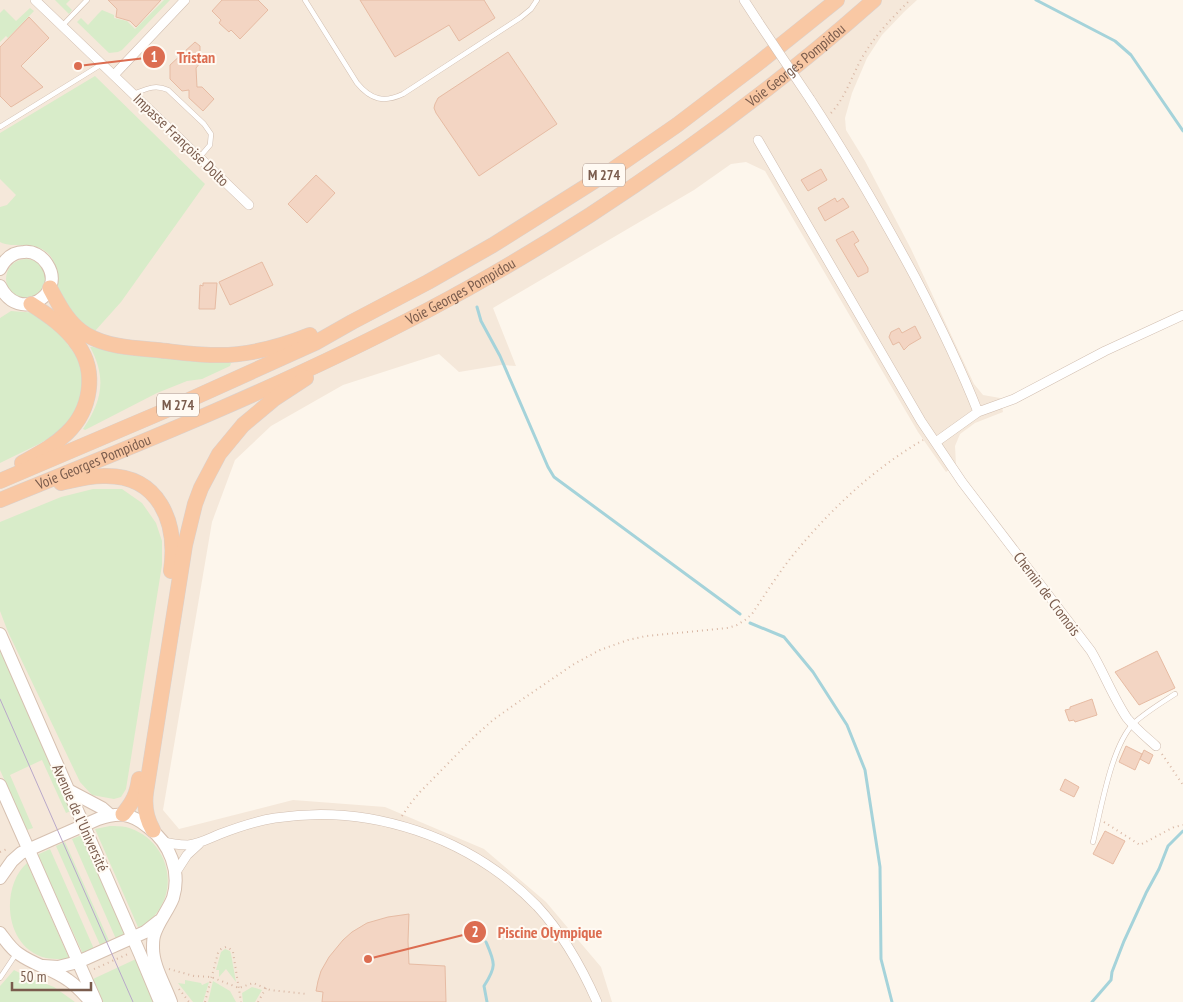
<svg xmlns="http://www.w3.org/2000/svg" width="1183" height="1002" font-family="'PT Sans Narrow',sans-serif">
<rect width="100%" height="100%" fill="#fdf6ec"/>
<path fill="#f5e8da" d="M0 0H917L904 12 882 35 867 58 852 93 845 118 846 130 865 161 911 249 974 384 983 395 1000 398 1003 412 975 423 960 434 955 446 956 465 946 472 918 432 765 171 746 162 731 164 694 190 493 308 516 366 501 365 459 372 439 354 343 385 271 426 235 460 212 522 163 810 179 829 293 800 385 807 484 849 546 902 601 967 612 1002H0Z"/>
<path fill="#d8ecc9" d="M55 0H70L66 4 72 10 69 14Z
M164 0H170L122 50 118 52 109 53 77 22 81 18 88 25 98 14 102 10 114 15V18L127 21 135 29Z
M30 8 34 11 8 38 6 36 0 42V13L4 9 16 21Z
M95 76 205 184 121 302 95 331C79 321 63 308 57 289 56 285 57 285 57 281 57 269 55 258 45 251 31 241 14 249 0 242V207L7 205 16 195 0 179V133Z
M6 279a20 20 0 1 1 40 0a20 20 0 1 1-40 0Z
M11 311 37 313 64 339 76 356 81 368 83 389 72 419 58 433 39 444 0 463V318Z
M90 347H93L128 355 231 363 230 366 202 379 187 381 157 393 85 430 83 429C102 401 107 378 90 347Z
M93 489H122L142 503 156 523 162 541V565L126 789 121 797 114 799 92 795 80 782 8 632 0 611V522L61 497Z
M0 644 73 810 66 813 42 760 10 775 33 828 27 830 0 770Z
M110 826C115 826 121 826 126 827 164 837 181 882 156 914 151 920 145 926 138 927L95 829Z
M82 835 126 932 125 935 116 939 72 839Z
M65 842 110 943 101 947 56 846Z
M50 849 94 949 83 954 38 856 39 854Z
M27 863 69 958C62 960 54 959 46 958 4 948 0 887 27 863Z
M225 949 230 951 231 954 236 982 226 969 219 977V970H216L221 952Z
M136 959 153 1002H103L93 979Z
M14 970 28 977 54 987 75 1002H0V986Z
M185 980 201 983 202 985 209 982 203 1002H193L178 983 185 984Z
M213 981 230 991 236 1002H208Z
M252 987 262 990 255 1002H243L242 993Z"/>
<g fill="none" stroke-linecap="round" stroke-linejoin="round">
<path stroke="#a5d3da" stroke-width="3" d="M1036 0 1115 41 1131 55 1183 131
M477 307 481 321 500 356 548 467 554 477 740 614
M750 623 784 637 813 672 847 725 865 770 880 867 881 959 892 1002
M486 942C495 963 497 966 484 986L487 1002
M1092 1002 1111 980 1112 972 1124 941 1146 893 1159 869 1168 846 1183 831"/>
</g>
<path fill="#f3d5c3" stroke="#e6bba3" d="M108 0H161L136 27 130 21 116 17 117 9Z
M222 0H258L268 10 240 39 231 30 229 32 219 23 221 20 212 11Z
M360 0H484L495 18 459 41 449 25 395 57Z
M29 17 49 38 21 66 43 87 11 107 0 96V47Z
M195 42 200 46V63L196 68 197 87H202L214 99 203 111 189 98V90L182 91 170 79V65Z
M508 52 557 124 479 176 436 113 434 108 435 104 438 98Z
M821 169 827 180 808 191 801 180Z
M316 175 335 193 307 223 288 204Z
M835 198 837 202 843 198 849 207 825 221 818 208Z
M853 231 859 241 854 244 868 268V272L858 277 836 240Z
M262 262 273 285 230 305 219 282Z
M203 283H217L215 309H199L200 285 203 286Z
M915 326 921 338 909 345 904 350 899 342 893 345 889 337 891 332 899 328 902 333Z
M1157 651 1175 688 1139 705 1115 672Z
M1092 699 1097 715 1075 722 1074 720 1069 721 1065 710 1070 709V707Z
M1126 746 1142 754 1135 770 1119 762Z
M1144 750 1153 755 1149 764 1140 759Z
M1065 779 1079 787 1074 797 1060 790Z
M1105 831 1125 841 1113 864 1093 854Z
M409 914 408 941 409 964 445 966 446 1002H322L323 992 316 991 318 981 321 971 329 957 343 940 352 932 367 923 388 917Z"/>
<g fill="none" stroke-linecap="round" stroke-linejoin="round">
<g stroke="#d1beb0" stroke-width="5.5">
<path id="service" d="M305 0 357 83C371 100 384 103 403 94L520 18 531 9 537 0
M62 26 87 0
M134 94C146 89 155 84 168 90L204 124 211 134 210 145 199 158
M0 127 102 64
M1093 842C1101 810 1111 746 1134 723 1146 712 1161 703 1175 694
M0 978 16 954"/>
</g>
<g stroke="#d1beb0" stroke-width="10">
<path id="minor" d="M35 0 249 205
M744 0 757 20
M114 75 185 0
M810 99C848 157 882 216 915 277 938 321 960 366 978 412
M758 140 921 421 962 482 1091 651C1104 673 1113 697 1127 718 1135 728 1146 737 1156 746
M936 442 978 412 1014 399 1105 351 1183 315
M162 841C171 844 179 845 188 845 199 844 210 838 220 834 238 827 256 821 275 818 370 803 470 837 537 906 563 934 582 968 597 1002
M176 872 187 855 199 844"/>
</g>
<g stroke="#d6c0b0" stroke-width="14">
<path id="secondary" d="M0 269C5 259 12 252 24 252 33 251 42 256 47 264 67 294 19 325 0 286
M0 634 140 954 160 1002
M0 785 96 1002
M68 790 102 808 110 815
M0 878 12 861 21 853 98 819C119 812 131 813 148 827 170 843 181 872 173 898 168 911 157 923 154 936 153 939 153 944 153 948 153 966 165 985 171 1002
M0 933C6 941 11 949 19 954 34 965 53 969 68 980 77 986 84 994 91 1002
M43 966 58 967 78 962 145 932 159 921"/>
</g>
<g stroke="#dad1cd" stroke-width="16">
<g id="trunk">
<path d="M50 288C59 305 69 325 87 335 108 347 133 348 157 350 176 352 195 355 214 355 247 356 280 347 310 335"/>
<path d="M22 463C38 454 54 446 67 433 91 410 97 372 78 345 66 327 48 315 31 304"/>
<path d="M0 481 169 409 315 343 352 322 428 282 493 245 612 170 677 125 761 61 837 0"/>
<path d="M61 483C74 480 88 476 103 476 159 474 178 522 171 571"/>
<path id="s1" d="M0 500C144 442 290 383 428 310 483 281 537 249 590 215 690 150 785 79 874 0"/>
<path d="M123 814C133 802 137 794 139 779"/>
<path d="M153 830C146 818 144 806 146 792L185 545 195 504 201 488 219 454 243 425 274 399 306 378"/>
</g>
</g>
<path stroke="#d9b8a5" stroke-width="2" stroke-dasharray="1 4" stroke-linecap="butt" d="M831 113C846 97 852 75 863 56 876 34 892 18 910 0
M1162 754 1183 785
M402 816 410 804 420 792 475 736 493 720 514 705 574 664 600 650 628 640 646 636 728 628 737 625 745 620 752 614C764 596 776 577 789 560 826 514 871 470 923 440
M1104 822 1140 845 1174 827 1183 825
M0 852 9 848
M94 969 128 954
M169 969 194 976 211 977 239 988 253 983 270 990 307 994
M179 989 189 1002
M205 1002 218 953 221 949 226 947 230 949 233 952 241 1002
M258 1002 266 988"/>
<use href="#service" stroke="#fff" stroke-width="4.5"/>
<use href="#minor" stroke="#fff" stroke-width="9"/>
<use href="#secondary" stroke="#fff" stroke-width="12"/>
<use href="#trunk" stroke="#f9c8a4" stroke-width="15"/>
<path stroke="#b9a8c9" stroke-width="1" d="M0 699 133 1002"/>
<g stroke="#d1beb0" stroke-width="10" stroke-linecap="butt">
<path id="minor-bridge" d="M757 20 810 99"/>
</g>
<use href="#minor-bridge" stroke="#fff" stroke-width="9"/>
</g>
<g text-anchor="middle" stroke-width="4" stroke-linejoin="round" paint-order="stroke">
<g fill="#fffaf3" stroke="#a28b7f" stroke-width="1">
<rect x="583" y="163.5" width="42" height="23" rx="4"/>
<rect x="157" y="393.5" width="42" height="23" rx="4"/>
</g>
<g font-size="14" font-weight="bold" fill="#7a5c4d">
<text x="604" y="180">M 274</text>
<text x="178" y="410">M 274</text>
</g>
<g font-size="15" fill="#7a5c4d" stroke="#fffaf3">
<text dy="5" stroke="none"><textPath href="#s1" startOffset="911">Voie Georges Pompidou</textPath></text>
<text transform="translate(181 140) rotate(44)" y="5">Impasse Françoise Dolto</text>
<text dy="5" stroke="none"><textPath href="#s1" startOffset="506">Voie Georges Pompidou</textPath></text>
<text dy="5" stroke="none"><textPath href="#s1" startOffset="101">Voie Georges Pompidou</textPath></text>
<text transform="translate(1047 594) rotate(53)" y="5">Chemin de Cromois</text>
<text transform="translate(80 818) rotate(66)" y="5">Avenue de l'Université</text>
</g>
</g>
<path fill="none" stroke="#dc6d51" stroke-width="2" d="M78 66L154 57M368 959L475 932"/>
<g fill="#dc6d51" stroke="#fffaf3" stroke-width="2">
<circle cx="78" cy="66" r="5"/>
<circle cx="368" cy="959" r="5"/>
<circle cx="154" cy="57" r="12"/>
<circle cx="475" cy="932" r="12"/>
</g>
<g font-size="15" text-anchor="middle" font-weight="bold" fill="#fff">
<text x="154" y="62">1</text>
<text x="475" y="937">2</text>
</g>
<g font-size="16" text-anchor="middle" font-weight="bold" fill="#dc6d51" stroke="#fffaf3" stroke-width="4" stroke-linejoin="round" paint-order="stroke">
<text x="196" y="63">Tristan</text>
<text x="550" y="938">Piscine Olympique</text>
</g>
<path d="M12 982v8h79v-8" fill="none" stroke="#7a5c4d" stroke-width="2.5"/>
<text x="20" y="982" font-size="15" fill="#7a5c4d" stroke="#fffaf3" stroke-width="4" paint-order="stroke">50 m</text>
</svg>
